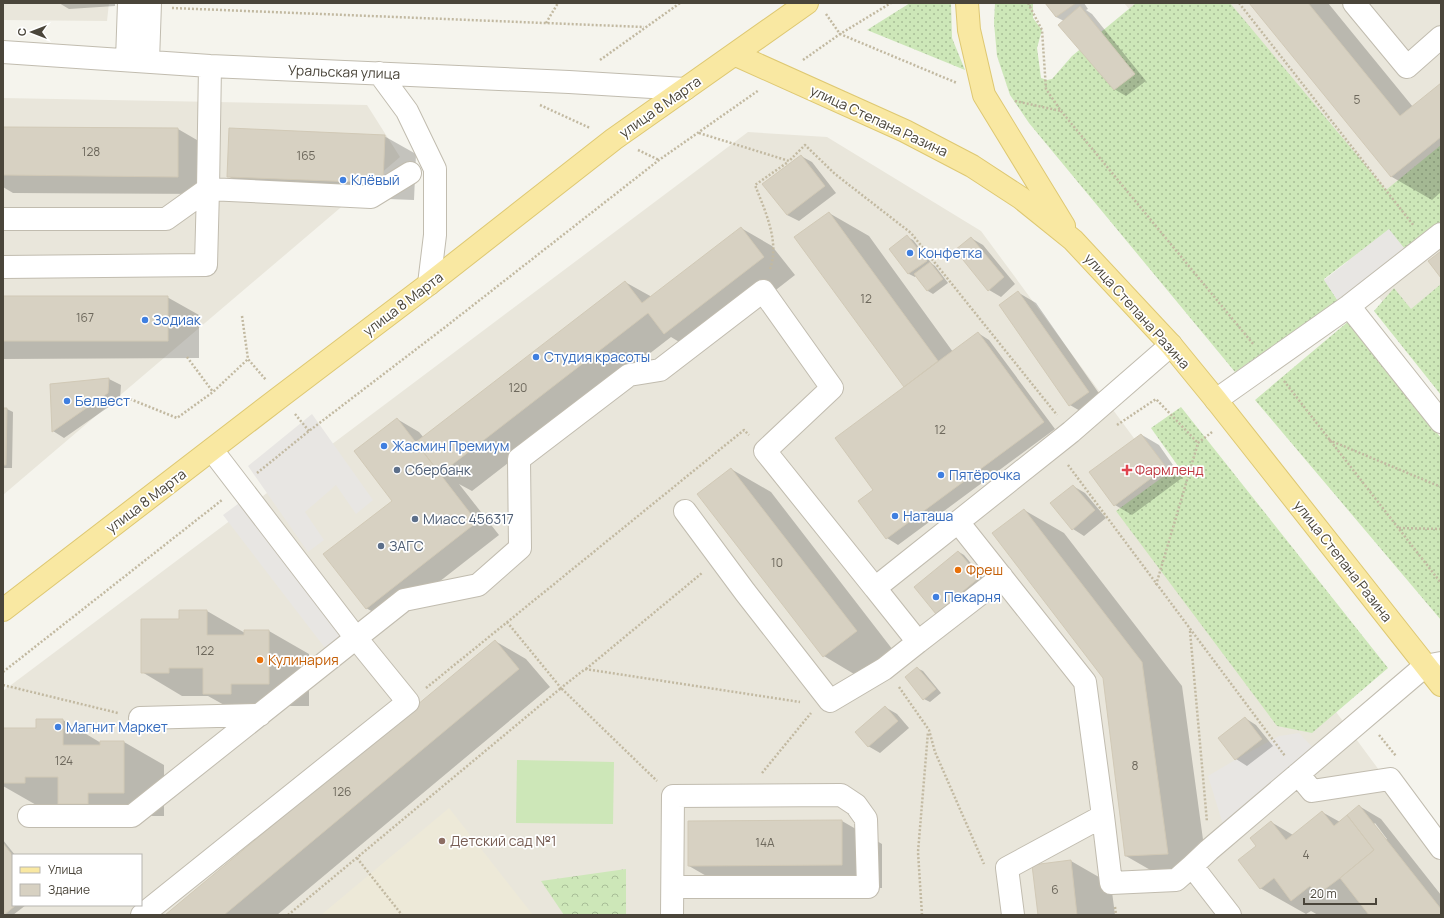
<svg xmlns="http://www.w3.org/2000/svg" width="1444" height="918" font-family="Manrope,sans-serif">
<defs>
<pattern id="grass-dots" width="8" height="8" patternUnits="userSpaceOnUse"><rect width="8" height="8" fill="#cde7b8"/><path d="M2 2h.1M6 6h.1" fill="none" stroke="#a8bd97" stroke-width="1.8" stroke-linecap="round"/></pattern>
<pattern id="forest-crowns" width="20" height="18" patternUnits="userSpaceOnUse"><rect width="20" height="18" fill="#cde7b8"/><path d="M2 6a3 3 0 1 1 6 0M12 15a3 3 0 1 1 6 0" fill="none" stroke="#a8bd97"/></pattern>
</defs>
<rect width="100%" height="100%" fill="#f5f4ed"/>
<path fill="#e9e6db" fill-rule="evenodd" d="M3 3H109L107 21 3 20Z
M1124 3H1441V369Z
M3 98 367 105 400 157 3 495Z
M748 132 827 137 981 231 1441 854V915H3V691ZM13 855H141V905H13Z"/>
<path fill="#ede9d8" d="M449 808 533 915H321L370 874Z"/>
<path fill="url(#grass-dots)" d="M910 3H951L952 38 965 70 867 30Z
M995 3H1033V18L1042 30 1037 48 1041 78 1047 80 1052 79 1072 56 1136 3H1230L1386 190 1441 145V221L1404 248 1388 230 1324 279 1338 301 1235 372 1029 123 1010 95 997 56 994 23Z
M1441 284V395L1374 311 1394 288 1411 309Z
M1350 320 1441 438V620L1255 400Z
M1181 407 1388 668 1312 733 1277 726 1116 511 1178 466 1151 428Z"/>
<path fill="url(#forest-crowns)" d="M626 869V915H564L541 881Z"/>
<path fill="#cde7b8" d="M517 760 614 762 613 824 516 823Z"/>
<path fill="#e8e6e3" d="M1389 229 1404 248 1338 301 1324 280Z
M312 414 373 500 356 514 336 485 305 512 324 540 308 552 248 466Z
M242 501 343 633 325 648 223 515Z
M1299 733 1318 753 1225 831 1208 776 1235 760 1279 736Z"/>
<path fill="#0003" fill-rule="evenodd" d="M59 3H115V6L69 9Z
M1046 3H1084L1088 9 1086 10 1092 14 1146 81 1126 96 1114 89 1064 21 1056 17Z
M1250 3H1328L1413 107 1441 84V192L1432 200 1392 177Z
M3 128 178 129 209 147V194L13 193 3 187Z
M384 136 416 154 414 200 259 194 228 176Z
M801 156 812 162 836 193 799 221 787 215Z
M829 213 869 236 953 352 978 333 989 340 1055 429 898 545 887 538 874 490 905 387Z
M741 228 772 246 795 275 696 352 671 337 472 491 459 484 499 535 389 621 366 608 393 501 397 419 419 432 424 438 625 282 652 297Z
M907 237 913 240 932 264 935 266 948 283 933 294 928 291 916 276 915 277 909 274 891 249Z
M971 238 983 245 1015 284 1001 297 989 290Z
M1019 293 1036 303 1105 402 1087 415 1070 405Z
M3 297H167L199 315V358L3 359Z
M109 379 121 385 120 399 64 438 53 431 51 384Z
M3 409H7L13 412 12 468H3Z
M1142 435 1159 445 1182 478 1132 515 1115 505Z
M731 469 771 492 896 654 864 680 824 656Z
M1073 486 1085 493 1106 518 1084 536 1073 529Z
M1024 510 1064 533 1182 686 1208 876 1166 879 1126 856 1104 677Z
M959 552 964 555 985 580 942 616 937 613Z
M207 611 245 633 269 631 309 654V706H271L244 716 208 696H182L142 672 180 620Z
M495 641 526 659 550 687 277 915H166Z
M917 668 923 671 941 693 930 702 924 699Z
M885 707 897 714 909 728 880 753 868 746Z
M1245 718 1256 725 1273 746 1247 766 1236 759Z
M63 720 101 743 124 742 164 765V816H127L38 806 3 786V729H36Z
M1359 806 1381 819 1441 895V915H1318L1311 911 1306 914 1260 888 1257 846 1271 822 1293 835 1322 812 1340 822ZM1375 823 1387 839 1385 840 1373 825Z
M842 821 882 844V888L729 889 689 866Z
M3 840 15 855H13V905H26L13 915H3Z
M1071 861 1111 884 1115 915H1039L1033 865Z"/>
<path fill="#d7d1c2" stroke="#d1c9b6" d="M1045 3H1076L1056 17Z
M1249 3H1308L1400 116 1441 83V137L1391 177Z
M1080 6 1135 74 1114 90 1058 25Z
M3 127 178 128V177L3 175Z
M229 128 385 135 383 183 227 177Z
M801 155 825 186 787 215 762 184Z
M829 212 938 361 904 387 794 237Z
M741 227 764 257 664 334 648 313 440 474 416 442 625 281 642 303Z
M907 235 927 261 908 274 889 249Z
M971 237 1004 277 988 291 955 250Z
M1441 251V278L1428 261Z
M930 262 943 279 927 291 914 274Z
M1018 291 1089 392 1069 406 999 305Z
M3 296H168V341H3Z
M978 332 1044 422 886 539 858 501 873 490 835 438Z
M109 378 108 393 52 432 50 384Z
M3 408H7L6 465H3Z
M397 418 477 522 366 609 323 554 392 501 354 451Z
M1141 434 1166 467 1114 506 1089 472Z
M731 468 857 631 823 657 697 494Z
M1073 485 1095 510 1072 530 1050 503Z
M1024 509 1142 662 1168 854 1125 856 1103 678 992 533Z
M958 551 980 577 936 614 914 587Z
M179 610H207V635H244V630H269V684H231V694H203V668H169V673H141V619H179Z
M495 640 519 669 224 915H165Z
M917 667 936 689 923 700 905 677Z
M885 706 898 721 868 747 855 732Z
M1245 717 1262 739 1235 760 1218 738Z
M36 719H63V745H100V741H124V793H88V804H58V777H25V783H3V728H36Z
M1359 805 1441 909V915H1369L1340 878 1374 850 1347 815Z
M1322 811 1334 826 1347 815 1374 850 1340 878 1317 895 1310 886 1291 901 1274 878 1260 889 1238 860 1256 846 1250 838 1271 821 1286 840Z
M842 820V865L688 866V821Z
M3 843 13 856V905H16L4 915Z
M1071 860 1077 915H1038L1032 865Z"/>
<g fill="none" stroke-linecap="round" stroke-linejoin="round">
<g stroke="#c1bcaf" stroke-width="24">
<path id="minor" d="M1354 3 1407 67 1441 37
M3 52 210 66 569 82 685 89
M127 60 129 3
M148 61 150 3
M379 73 407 111 435 169V235L429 284
M3 219H166L208 189 371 197 410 173
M3 267 206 265 208 189 210 66
M1349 306 1441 422
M1216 400 1349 306 1441 234
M212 450 356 638 404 600 478 585 520 548 519 459 629 375 660 370 763 291 832 388 765 451 875 588 1071 432 1171 345
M685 511 745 592 830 701 884 669 918 642 875 588
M958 522 1085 682 1103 816 1007 868 1013 915
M918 642 1002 577
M140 718 260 715
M1298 774 1312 791 1390 779 1441 848
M29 816H132L356 638 408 702 142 915
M1103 816 1111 883 1176 880 1192 866
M672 915 673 796 841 795 856 805 866 819 868 887H673
M1230 915 1192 866 1209 850 1425 666 1441 663"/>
</g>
<g stroke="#dec872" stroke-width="24">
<path id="major" d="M967 3 969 30 984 95 1064 226
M736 55 905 131 972 166 1021 198 1073 240 1171 345 1216 400 1441 685
M3 610 280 397 429 284 614 139 807 3"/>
</g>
<path stroke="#c2b9a1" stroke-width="2.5" stroke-dasharray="2 2" stroke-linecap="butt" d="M1028 3 1042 30 1046 89 1061 111 1254 345
M1239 3 1414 226
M172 8 644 27
M826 14 840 34 957 83
M546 23 558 3
M600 60 680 3
M803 60 840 34 891 3
M1015 101 1061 111
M540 105 590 128
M699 133 789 161 805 145 835 174 911 233 1057 415
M638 150 659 160
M770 269C780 242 765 211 755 185L788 162
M242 316 248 359 266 380
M187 357 213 392
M1284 381 1441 583
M130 399 177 418 213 392 248 359
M295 414 309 431
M1117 425 1156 399 1198 443
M1329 440 1441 487
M1068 465 1285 756
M257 473 309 431 444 328 659 160 759 90
M1399 528 1441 529
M1156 585 1198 443 1212 432
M507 622 561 688 585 669 800 702
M1190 631 1207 822
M586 669 702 573
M3 672 222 500
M3 685 118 713
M899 687 929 730 935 752 984 864
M426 688 744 430 749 435
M1379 735 1396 756
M762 773 811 713
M357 858 402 915
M1115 907 1116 915
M288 915 561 688 657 781
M922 915 918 852 928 732"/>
<use href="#minor" stroke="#fff" stroke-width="22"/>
<use href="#major" stroke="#f9e8a2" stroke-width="22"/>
</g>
<g fill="#3f7fe0" stroke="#fff" stroke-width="1.5">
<circle cx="343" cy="180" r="4"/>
<circle cx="910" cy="253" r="4"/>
<circle cx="145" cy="320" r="4"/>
<circle cx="536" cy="357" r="4"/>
<circle cx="67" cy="401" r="4"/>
<circle cx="384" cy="446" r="4"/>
<circle cx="941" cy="475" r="4"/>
<circle cx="895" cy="516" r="4"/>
<circle cx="936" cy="597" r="4"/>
<circle cx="58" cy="727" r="4"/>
</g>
<g fill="#5c6f8a" stroke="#fff" stroke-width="1.5">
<circle cx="397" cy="470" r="4"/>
<circle cx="415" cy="519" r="4"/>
<circle cx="381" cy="546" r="4"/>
</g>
<path fill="#e0444e" stroke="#fff" stroke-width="1.5" d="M1125 464h4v4h4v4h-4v4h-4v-4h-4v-4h4z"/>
<g fill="#e8710a" stroke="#fff" stroke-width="1.5">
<circle cx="958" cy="570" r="4"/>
<circle cx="260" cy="660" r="4"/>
</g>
<circle fill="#8d6e63" stroke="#fff" stroke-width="1.5" cx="442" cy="841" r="4"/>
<g text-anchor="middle" stroke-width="3.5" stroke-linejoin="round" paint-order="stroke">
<g font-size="12" fill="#6d685c">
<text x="1357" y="104">5</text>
<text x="91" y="156">128</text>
<text x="306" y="160">165</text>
<text x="866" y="303">12</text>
<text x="85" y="322">167</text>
<text x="518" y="392">120</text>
<text x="940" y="434">12</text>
<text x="777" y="567">10</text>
<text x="205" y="655">122</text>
<text x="64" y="765">124</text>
<text x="1135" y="770">8</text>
<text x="342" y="796">126</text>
<text x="765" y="847">14А</text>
<text x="1306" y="859">4</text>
<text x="1055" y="894">6</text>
</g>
<g font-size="14" fill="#4a453a" stroke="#fff">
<text transform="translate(344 72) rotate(2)" y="5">Уральская улица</text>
<text transform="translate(660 107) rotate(-35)" y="5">улица 8 Марта</text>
<text transform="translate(879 121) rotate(25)" y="5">улица Степана Разина</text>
<text transform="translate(403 304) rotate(-37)" y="5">улица 8 Марта</text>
<text transform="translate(1137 311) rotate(48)" y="5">улица Степана Разина</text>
<text transform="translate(146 501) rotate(-37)" y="5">улица 8 Марта</text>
<text transform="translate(1343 561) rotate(52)" y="5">улица Степана Разина</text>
</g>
<g font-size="14" fill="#366cbe" stroke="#fff" text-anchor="start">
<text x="351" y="185">Клёвый</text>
<text x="918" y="258">Конфетка</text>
<text x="153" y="325">Зодиак</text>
<text x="544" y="362">Студия красоты</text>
<text x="75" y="406">Белвест</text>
<text x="392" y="451">Жасмин Премиум</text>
<text x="949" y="480">Пятёрочка</text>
<text x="903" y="521">Наташа</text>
<text x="944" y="602">Пекарня</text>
<text x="66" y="732">Магнит Маркет</text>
</g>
<g font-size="14" fill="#4e5e75" stroke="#fff" text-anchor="start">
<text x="405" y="475">Сбербанк</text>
<text x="423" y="524">Миасс 456317</text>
<text x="389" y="551">ЗАГС</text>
</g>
<g font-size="14" fill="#be3a42" stroke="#fff" text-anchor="start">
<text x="1135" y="475">Фармленд</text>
</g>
<g font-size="14" fill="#c56008" stroke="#fff" text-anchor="start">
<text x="966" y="575">Фреш</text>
<text x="268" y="665">Кулинария</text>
</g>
<g font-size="14" fill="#785e54" stroke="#fff" text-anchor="start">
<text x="450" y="846">Детский сад №1</text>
</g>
</g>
<rect width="1444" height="918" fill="none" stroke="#4a453a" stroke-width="8"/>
<rect x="12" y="854" width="130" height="52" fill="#ffffff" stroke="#b7b5b0"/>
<rect x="20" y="867" width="20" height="6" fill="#f9e8a2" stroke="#b7b5b0"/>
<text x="48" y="874" font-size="12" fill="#4a453a">Улица</text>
<rect x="20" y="884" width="20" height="12" fill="#d7d1c2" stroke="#b7b5b0"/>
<text x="48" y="894" font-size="12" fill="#4a453a">Здание</text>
<g transform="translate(32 32) rotate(270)" stroke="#ffffff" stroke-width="3" paint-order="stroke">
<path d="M0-3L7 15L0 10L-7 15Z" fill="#4a453a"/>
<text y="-6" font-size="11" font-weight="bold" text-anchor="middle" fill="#4a453a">С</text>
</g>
<path d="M1304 898v6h72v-6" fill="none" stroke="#4a453a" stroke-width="2"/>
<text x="1310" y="898" font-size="12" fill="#4a453a" stroke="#ffffff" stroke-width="3" paint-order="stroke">20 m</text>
</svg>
